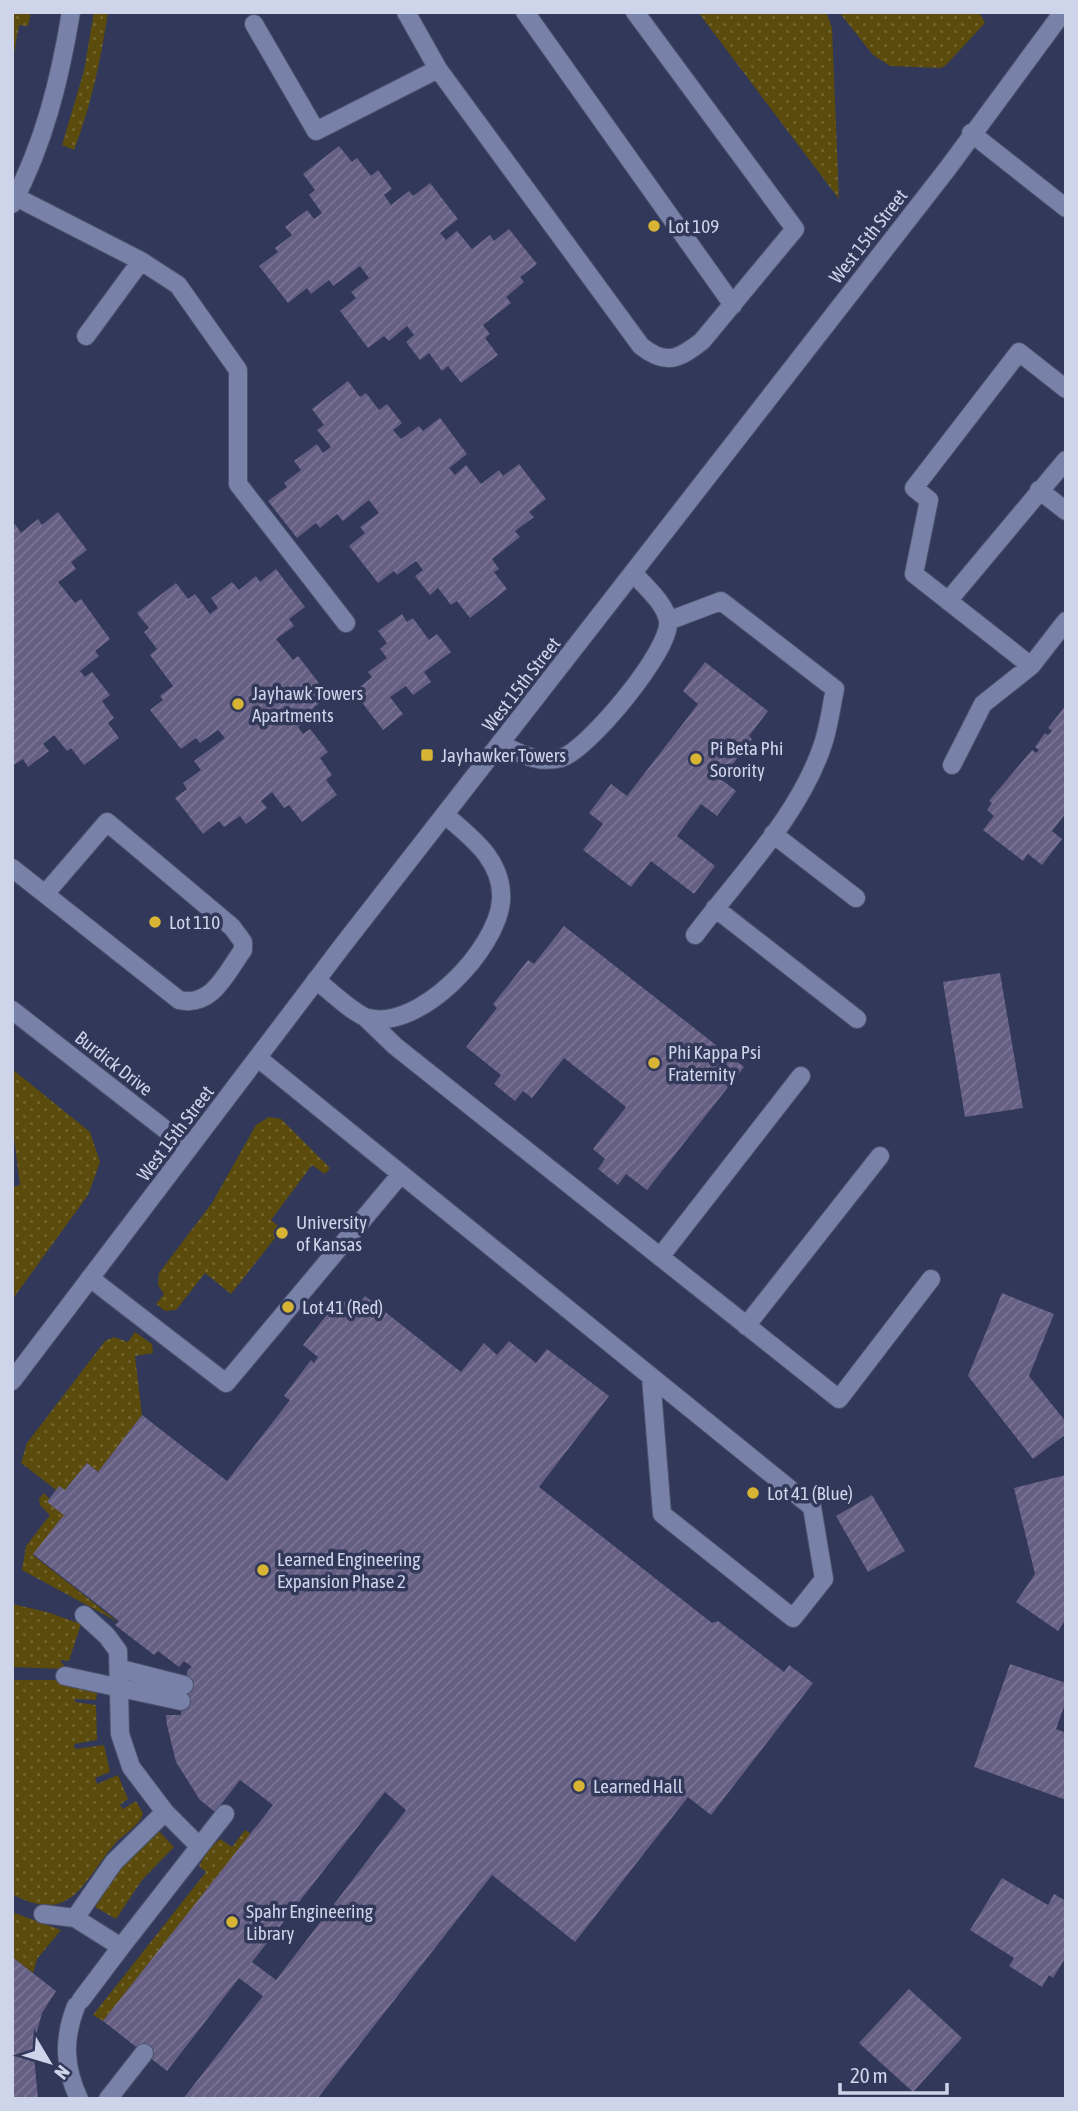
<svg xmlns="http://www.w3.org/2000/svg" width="1078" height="2111" font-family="'Asap Condensed',sans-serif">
<defs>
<pattern id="grass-dots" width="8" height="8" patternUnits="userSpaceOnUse" patternTransform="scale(1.75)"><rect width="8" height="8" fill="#5b4b0c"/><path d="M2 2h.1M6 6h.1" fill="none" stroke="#71642f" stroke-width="1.8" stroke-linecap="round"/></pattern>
<pattern id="building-hatch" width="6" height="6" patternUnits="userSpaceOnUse" patternTransform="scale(1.75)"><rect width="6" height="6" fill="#665f84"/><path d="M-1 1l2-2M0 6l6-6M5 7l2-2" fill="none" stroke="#7b7595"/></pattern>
</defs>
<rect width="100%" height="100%" fill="#31385a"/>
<path fill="url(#grass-dots)" d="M12 12H31L28 26 19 25 14 54Z
M94 12H108C101 59 91 106 74 150L62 145 84 71Z
M698 12 827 14 832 28 839 199Z
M839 12H979L985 23 946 65 941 68 890 66 873 55Z
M12 1069 90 1132 100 1162 88 1195 12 1300V1187L20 1185 12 1122Z
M269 1117 281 1119 330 1168 325 1174 312 1165 271 1220 282 1229 231 1294 205 1273 176 1310 165 1311 156 1304 164 1294 158 1285 159 1273 212 1203 256 1125Z
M135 1332 152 1344 153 1353 135 1356 142 1415 98 1472 87 1463 65 1490H56L21 1463 27 1443 105 1341 114 1337 128 1342Z
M44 1493 66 1517H63L33 1555 118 1622 22 1570 26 1546 50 1515 40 1505 39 1499Z
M12 1604 47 1612 81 1624 69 1661 60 1660 66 1669 12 1667Z
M12 1680H57L98 1686 96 1700 75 1699V1702L96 1705 97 1740 74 1744 75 1749 104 1745 110 1772 95 1778 97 1784 118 1775 128 1799 120 1805 123 1809 136 1801 143 1813C141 1825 122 1835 114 1845 82 1882 72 1926 12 1894Z
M157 1829 174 1847 142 1880 116 1919 95 1907 121 1864Z
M245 1830 251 1834 103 2021 93 2015 206 1872 199 1866 207 1851 220 1839 232 1847Z
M12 1912 61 1930 37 1959 33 1973 12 1957Z"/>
<path fill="url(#building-hatch)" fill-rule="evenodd" d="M339 146 352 162 357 158 371 176 378 170 392 189 384 195 391 205 409 191 413 196 430 183 458 219 440 233 446 240 457 231 472 249 490 235 494 241 509 229 537 264 520 277 524 282 506 297 511 303 483 325 490 334 485 338 498 355 461 383 448 366 442 371 429 353 420 360 406 342 414 335 407 326 389 341 384 336 368 348 340 311 356 298 351 292 369 278 360 266 333 286 329 280 311 294 307 288 288 303 259 266 278 252 275 248 292 235 285 227 307 210 314 219 322 213 309 195 315 190 303 174Z
M348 381 360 397 366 393 379 410 387 404 402 423 393 430 401 439 419 426 423 431 440 418 467 454 449 468 455 475 466 465 481 484 499 470 503 476 519 464 546 499 529 512 534 517 515 531 520 537 492 559 499 569 494 572 507 589 470 618 457 601 451 605 438 588 430 595 415 576 423 570 416 561 397 575 394 571 378 583 349 546 365 533 360 527 379 513 369 500 343 521 337 514 320 528 316 523 297 538 268 501 287 487 284 483 301 470 294 461 317 444 323 453 331 447 317 430 324 425 312 409Z
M58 512 87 550 71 562 76 569 58 582 75 603 81 599 110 639 95 651 99 656 80 671 85 677 92 672 110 695 102 701 114 718 108 723 119 738 84 765 71 748 67 751 54 735 43 744 49 751 28 767 23 759 12 766V526L15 524 21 533 38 519 42 525Z
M276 569 305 607 289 619 294 626 276 639 293 660 298 656 329 696 313 708 317 713 298 727 303 734 310 729 328 752 320 758 332 775 326 780 337 795 302 822 289 805 284 808 272 792 261 801 267 808 246 824 240 816 224 827 219 821 203 834 175 798 187 789 183 783 201 770 194 761 225 738 218 730 200 743 196 738 181 749 150 710 163 700 160 696 173 686 150 655 157 649 144 632 149 628 137 613 176 583 188 599 195 594 210 614 218 608 211 598 232 582 239 590 256 576 260 582Z
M402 614 407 622 413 618 429 640 437 634 451 652 424 672 431 682 413 695 406 686 390 697 403 714 383 730 354 692 372 677 368 672 387 658 380 649 387 643 378 631Z
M705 662 768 711 749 736 752 739 721 779 736 791 717 816 701 804 677 836 715 866 694 894 651 861 631 887 583 850 603 824 589 813 611 784 627 796 698 704 683 691Z
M1066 705V813L1052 831 1062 839 1042 865 1028 854 1023 861 983 830 994 816 987 810 992 803 989 801 1032 750 1036 753 1039 750 1035 747 1045 733 1048 735 1052 731 1048 728Z
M564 926 744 1067 647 1190 626 1174 618 1185 598 1169 605 1159 593 1149 626 1107 564 1058 532 1098 523 1091 515 1101 494 1084 501 1075 466 1047 497 1008 493 1004 528 960 534 964Z
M1000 973 1023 1108 965 1117 943 982Z
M1002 1293 1054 1314 1029 1376 1066 1422V1434L1033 1459 968 1376Z
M365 1296 461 1372 484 1343 497 1355 509 1341 536 1363 547 1349 609 1396 539 1487 712 1623 718 1621 784 1672 789 1665 813 1683 711 1815 688 1797 575 1942 492 1875 317 2099H183L263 1996 239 1978 167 2071 103 2021 273 1805 240 1780 215 1812 200 1800 176 1762 167 1725 166 1715H181L182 1693 188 1670 192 1667 184 1661 179 1667 158 1651 154 1655 115 1625 119 1621 33 1554 63 1516 66 1517 47 1502 59 1486 65 1490 87 1463 98 1472 142 1415 227 1481 290 1400 284 1396 311 1360 314 1363 318 1357 303 1345 340 1298 354 1310ZM385 1792 406 1810 276 1980 252 1962Z
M1066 1475V1619L1058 1631 1016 1602 1035 1574 1014 1488Z
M872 1495 905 1551 868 1572 836 1516Z
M1010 1664 1066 1683V1701L1056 1729 1066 1733V1800L974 1767Z
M1002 1878 1048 1905 1054 1894 1066 1901V1957L1053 1978 1049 1975 1042 1987 1009 1966 1014 1958 970 1930Z
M12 1957 56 1991 42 2013 33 2046 38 2099H12Z
M909 1989 962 2038 913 2092 859 2043Z"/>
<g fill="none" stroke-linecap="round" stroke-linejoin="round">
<g stroke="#4c526e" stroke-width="20">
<path id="service" d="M406 12 438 69 641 346C666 366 679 359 702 341L795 229 635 12
M525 12 733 305
M254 24 316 131 438 69
M16 197 141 261 86 336
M141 261 178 285 238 370V484L346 623
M1066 389 1019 352 914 488 929 500 914 574 1031 666 1066 621
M1039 490 1066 511
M948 601 1066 460
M668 621 721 601 835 689C831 707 829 728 822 747 798 817 739 876 695 935
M500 744C522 754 537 764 561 758 588 750 672 649 668 621 666 604 644 585 633 573
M952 765 983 704 1031 666
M773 834 856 898
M12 868 45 894 107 822 232 927 243 942V950C226 973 212 1008 179 1000L45 894
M715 908 857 1019
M316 980C329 990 355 1015 368 1018 420 1031 497 949 501 901 504 861 471 837 445 815
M366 1018 395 1046 839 1399 931 1279
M258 1058 812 1507 824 1579 793 1618 662 1514 651 1377
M660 1257 801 1076
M90 1278 226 1383 401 1174
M746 1326 880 1156"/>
</g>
<g stroke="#4c526e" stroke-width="20">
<path id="pedestrian" d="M84 1615 107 1636 118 1651 120 1734 131 1767 165 1812 199 1846
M121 1669 184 1685
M65 1676 181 1701
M43 1914 75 1918 114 1862 165 1812
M75 1918 121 1947 225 1814
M81 2000 121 1947
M76 2006C63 2039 64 2067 79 2099
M108 2099 144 2053"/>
</g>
<g stroke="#4c526e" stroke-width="20">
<path id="minor" d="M971 133 1066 208
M12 204C44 144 60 79 71 12
M12 1010 189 1148"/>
</g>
<g stroke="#4c526e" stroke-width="20">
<path id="tertiary" d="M12 1381 343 945 948 168 1063 12"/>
</g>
<use href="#service" stroke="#7882a8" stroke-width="18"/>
<use href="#pedestrian" stroke="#7882a8" stroke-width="18"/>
<use href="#minor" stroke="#7882a8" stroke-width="18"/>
<use href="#tertiary" stroke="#7882a8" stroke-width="18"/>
</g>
<g fill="#d7b434" stroke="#31385a" stroke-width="2.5">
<circle cx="654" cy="226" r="7"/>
<circle cx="238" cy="704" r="7"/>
<rect x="420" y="748" width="14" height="14" rx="3.5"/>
<circle cx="696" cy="759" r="7"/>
<circle cx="155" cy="922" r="7"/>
<circle cx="654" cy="1063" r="7"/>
<circle cx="282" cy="1233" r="7"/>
<circle cx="288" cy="1307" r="7"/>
<circle cx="753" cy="1493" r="7"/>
<circle cx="263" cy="1570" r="7"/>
<circle cx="579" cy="1786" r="7"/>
<circle cx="232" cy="1922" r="7"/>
</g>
<g text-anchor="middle" stroke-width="7" stroke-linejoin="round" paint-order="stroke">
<g font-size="19" fill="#ced4e9" stroke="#31385a" text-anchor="start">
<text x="668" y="233">Lot 109</text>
<text x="252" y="700">Jayhawk Towers<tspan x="252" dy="22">Apartments</tspan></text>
<text x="710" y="755">Pi Beta Phi<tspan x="710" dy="22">Sorority</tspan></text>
<text x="441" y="762">Jayhawker Towers</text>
<text x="169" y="929">Lot 110</text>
<text x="668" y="1059">Phi Kappa Psi<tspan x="668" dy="22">Fraternity</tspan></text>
<text x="296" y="1229">University<tspan x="296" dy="22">of Kansas</tspan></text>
<text x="302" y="1314">Lot 41 (Red)</text>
<text x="767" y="1500">Lot 41 (Blue)</text>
<text x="277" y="1566">Learned Engineering<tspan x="277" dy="22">Expansion Phase 2</tspan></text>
<text x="593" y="1793">Learned Hall</text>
<text x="246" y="1918">Spahr Engineering<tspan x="246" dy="22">Library</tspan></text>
</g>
<g font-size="19" fill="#ced4e9" stroke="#31385a">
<text transform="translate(868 236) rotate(-52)" y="7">West 15th Street</text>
<text transform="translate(521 684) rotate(-52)" y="7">West 15th Street</text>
<text transform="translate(114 1063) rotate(38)" y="7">Burdick Drive</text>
<text transform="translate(175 1133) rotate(-53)" y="7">West 15th Street</text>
</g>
</g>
<rect width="1078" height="2111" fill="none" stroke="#ced4e9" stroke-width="28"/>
<g transform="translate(49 2062) rotate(128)" stroke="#31385a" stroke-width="5" paint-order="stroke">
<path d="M0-5L12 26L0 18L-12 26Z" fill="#ced4e9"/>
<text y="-10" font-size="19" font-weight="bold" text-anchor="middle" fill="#ced4e9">N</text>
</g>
<path d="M840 2083v10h107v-10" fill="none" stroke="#ced4e9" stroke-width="3.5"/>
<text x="850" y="2083" font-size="21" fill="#ced4e9" stroke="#31385a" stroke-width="5" paint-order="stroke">20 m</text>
</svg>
